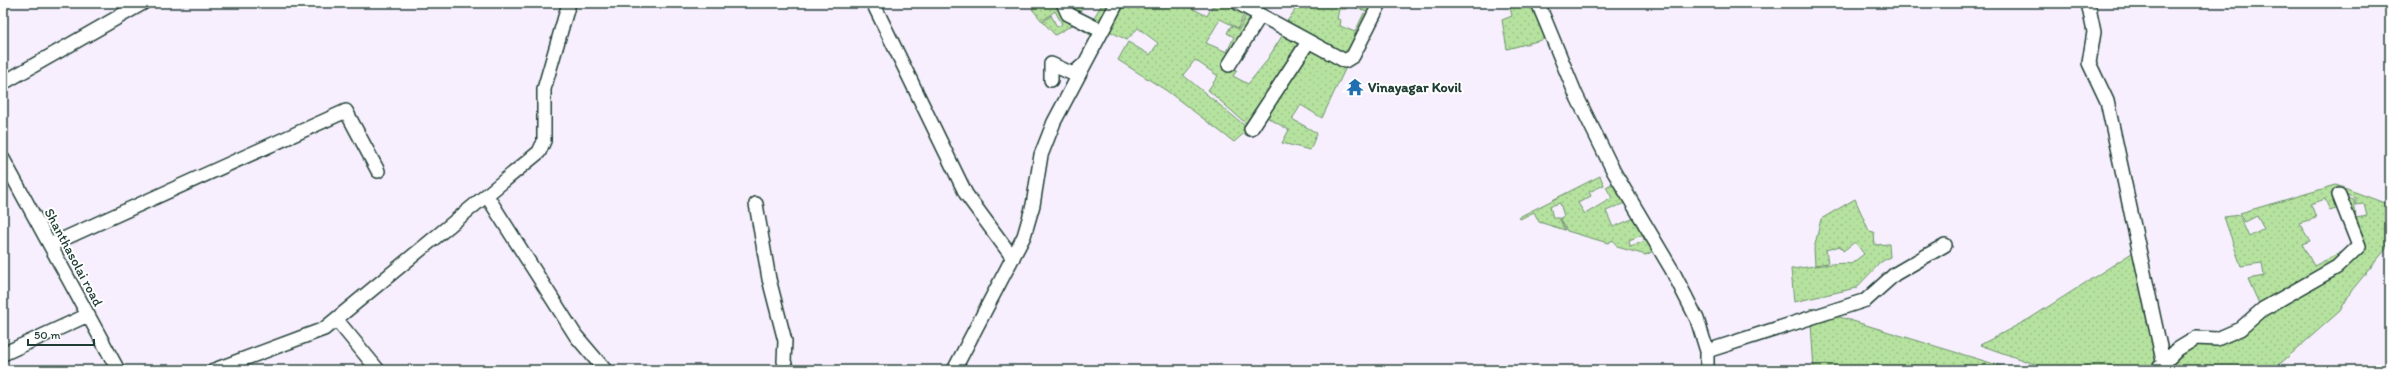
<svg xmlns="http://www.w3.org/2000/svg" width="2393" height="373" font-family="Itim,sans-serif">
<defs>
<pattern id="grass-dots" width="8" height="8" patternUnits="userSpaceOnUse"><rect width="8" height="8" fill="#b6e29f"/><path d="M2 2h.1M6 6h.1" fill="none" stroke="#9cc38a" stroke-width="1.8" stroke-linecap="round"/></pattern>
</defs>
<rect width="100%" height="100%" fill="#f7effe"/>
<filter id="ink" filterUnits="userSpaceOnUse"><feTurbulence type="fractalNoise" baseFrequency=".025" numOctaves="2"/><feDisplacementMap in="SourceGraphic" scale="8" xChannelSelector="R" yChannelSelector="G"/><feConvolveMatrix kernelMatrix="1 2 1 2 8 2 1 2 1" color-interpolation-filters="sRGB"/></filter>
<g filter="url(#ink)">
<path fill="url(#grass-dots)" stroke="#6a906a" d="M1038 3H1061L1100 32 1096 39 1074 24 1055 35 1043 22 1051 15 1057 27 1062 24 1055 11 1042 21 1032 9Z
M1064 3H1084L1080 12 1093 19 1102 4 1111 11 1101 29Z
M1119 3H1189L1188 6 1207 16 1214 3H1233L1246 10 1238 28 1220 19 1206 43 1227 52 1234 37 1227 33 1231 26 1239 29 1248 11 1257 16 1233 66 1237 70 1233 76 1248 84 1265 63 1284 33 1304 43 1250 127 1208 90 1218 76 1195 60 1183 75 1249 129 1234 142 1167 91 1118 60 1128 42 1150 55 1158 43 1138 28 1127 40 1105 29Z
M1300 3H1377L1373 14 1347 4 1346 9H1339L1337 19 1341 20 1340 26 1355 32 1364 13 1371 17 1345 60 1283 27Z
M1509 3H1535L1549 38 1507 49 1502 20 1512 16Z
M1309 45 1347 65 1322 118 1301 105 1292 119 1317 133 1310 150 1282 143 1289 130 1263 115Z
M1600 176 1604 185 1589 192 1591 196 1578 203 1585 214 1612 198 1606 187 1615 182 1627 202 1606 211 1613 227 1637 217 1648 238 1644 240 1642 235 1629 240 1630 246 1649 240 1655 250 1646 255 1617 247 1613 240 1608 243 1567 231 1560 218 1564 216 1560 203 1550 206 1553 218H1559L1565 230 1539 222 1534 212 1520 219 1519 217Z
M2336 185 2390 205V244L2352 290 2340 311 2273 370H2166L2196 340 2217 341 2362 247 2341 196 2354 200 2356 218 2367 216 2364 204 2356 205V198L2338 192 2341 207 2330 211 2325 199 2311 204 2316 218 2299 223 2310 241 2302 244 2314 266 2354 246 2355 248 2261 308 2248 279 2264 276 2262 263 2241 266 2224 217 2239 215 2249 237 2264 229 2257 216 2245 222 2240 213Z
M1855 199 1869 231 1874 232 1875 245 1889 244 1890 257 1881 262 1856 288 1794 302 1791 269C1803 268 1843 261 1851 264L1864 254 1855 242 1843 251 1840 246 1826 250 1828 263 1815 265 1814 249 1821 219Z
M2135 251 2160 361 2145 370H2051L1980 345 2029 319Z
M1810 308 2014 370H1814Z"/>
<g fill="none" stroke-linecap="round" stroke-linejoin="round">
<g stroke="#1f3d34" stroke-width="16">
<path id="minor" d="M873 3 966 194 1013 258
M1063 3 1068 14 1102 31
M1238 3 1345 61 1353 56 1380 3
M1538 3 1576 95 1614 172 1672 270 1697 319 1707 351V370
M2088 3 2094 32 2089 63 2107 101 2165 370
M1229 65 1260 16
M1051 80V64L1073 74 1083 65
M3 83 143 3
M1251 129 1308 42
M3 159 118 370
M487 196 576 336 605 370
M756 204 769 279 785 341 784 361 787 370
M50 245 346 111 378 171
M336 319 378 370
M1707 351 1866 300 1895 274 1945 245
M3 354 88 315
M2159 368 2178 349 2196 338 2217 339 2240 329 2263 309 2337 267 2359 246 2339 195
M214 370 324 329 539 152 544 141V89L569 3
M954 370 1024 236 1033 205 1041 155 1054 122 1117 3"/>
</g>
<use href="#minor" stroke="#fff" stroke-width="13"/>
</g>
</g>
<defs>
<g id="temple-bare" transform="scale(1.38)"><path d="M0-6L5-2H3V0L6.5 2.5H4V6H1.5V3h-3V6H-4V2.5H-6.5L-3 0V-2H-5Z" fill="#1f6fb2" stroke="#fff" stroke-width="2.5" paint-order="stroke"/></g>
</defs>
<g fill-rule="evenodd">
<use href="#temple-bare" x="1355" y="87"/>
</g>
<g text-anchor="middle" stroke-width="4" stroke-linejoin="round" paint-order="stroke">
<g font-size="14" font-weight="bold" fill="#1f3d34" stroke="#fff" text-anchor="start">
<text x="1368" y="92">Vinayagar Kovil</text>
</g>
<g font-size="14" fill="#1f3d34" stroke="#fff">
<text transform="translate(74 257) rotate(62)" y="5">Shanthasolai road</text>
</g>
</g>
<rect width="2393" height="373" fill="none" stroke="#fff" stroke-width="16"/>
<rect x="8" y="8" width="2377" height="357" fill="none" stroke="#1f3d34" stroke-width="1.5" filter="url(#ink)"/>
<path d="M28 339v6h66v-6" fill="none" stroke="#1f3d34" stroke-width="2"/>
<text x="34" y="339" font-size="12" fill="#1f3d34" stroke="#ffffff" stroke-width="3" paint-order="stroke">50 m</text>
</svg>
